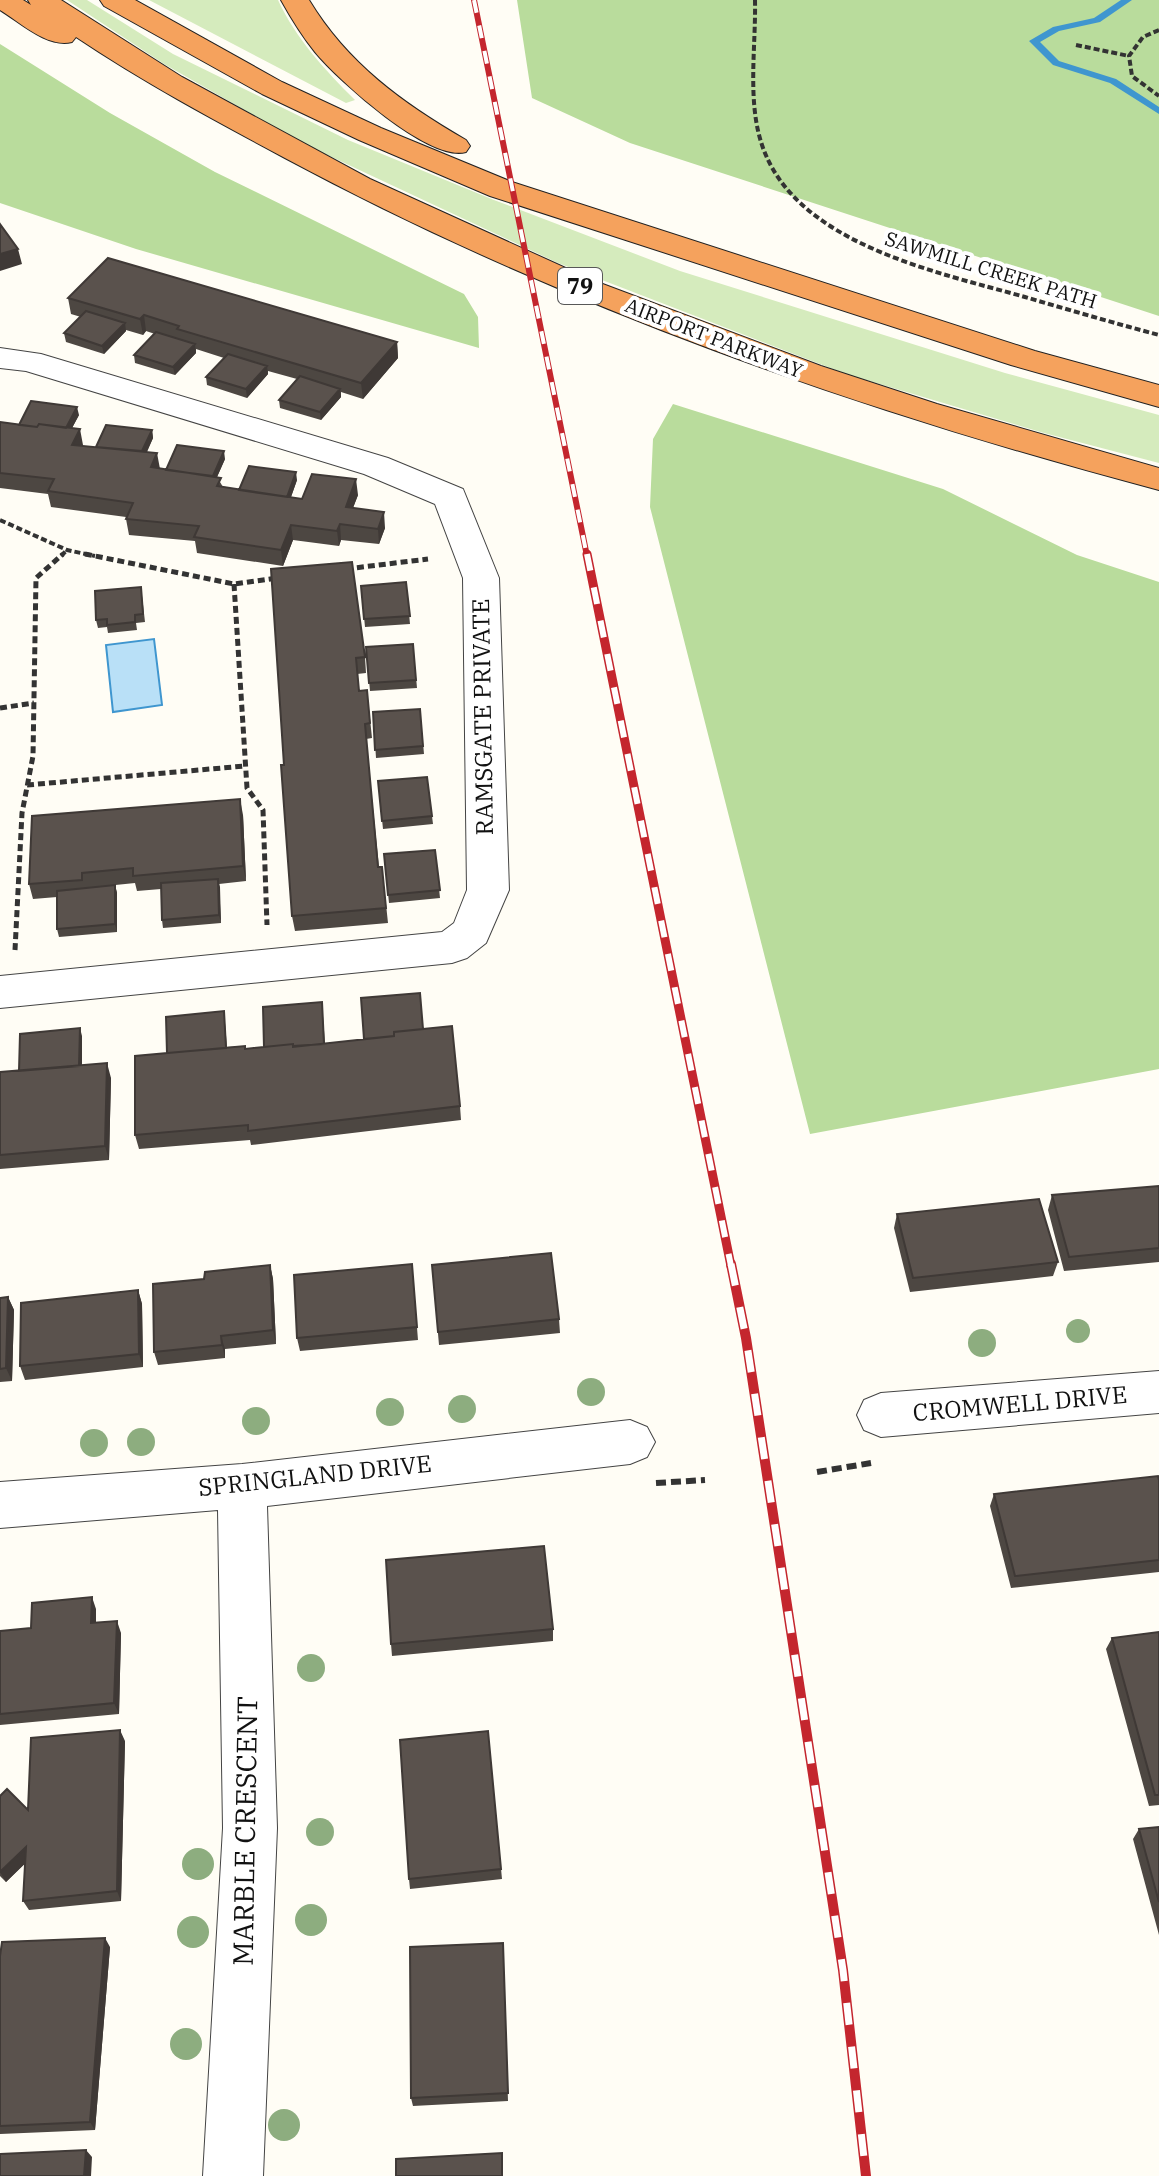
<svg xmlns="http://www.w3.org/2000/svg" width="1159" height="2176" font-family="'IBM Plex Serif',serif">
<rect width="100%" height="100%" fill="#fffdf5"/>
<path fill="#d5ebbd" d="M67 0H87L173 54 348 140 494 200 680 271 1005 373 1159 415V463L1044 433 846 374 558 263 306 145 164 64Z
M149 0H278C296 39 325 70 355 100L346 103Z"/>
<path fill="#b9dc9c" d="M517 0H1159V316L630 143 532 98Z
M0 44 110 113 215 172 464 294 478 317 479 348 136 249 0 203Z
M673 404 943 489 1077 555 1159 582V1069L810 1134 650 507 653 439Z"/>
<path fill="#b9e0f7" stroke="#3f96cf" stroke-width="2" d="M154 639 162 705 113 712 106 645Z"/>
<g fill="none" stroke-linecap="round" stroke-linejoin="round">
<path fill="#3f96cf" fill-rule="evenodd" d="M1121 0H1132L1100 22 1059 31 1040 42 1059 61 1116 79 1159 107V114L1110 83 1053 65 1029 41 1053 27 1094 18Z"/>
<g stroke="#444" stroke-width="2">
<path id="street" d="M0 348 41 354 388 458 463 489 499 578 509 890 486 943 467 958 452 963 0 1008V976L442 932 454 923 467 890 463 578 435 504 364 474 26 371 0 368Z
M1159 1371V1413L881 1437 864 1430 857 1415 864 1400 881 1393Z
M630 1420 647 1427 655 1442 647 1457 630 1464 267 1506 277 1828 263 2176H203L223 1828 218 1510 0 1528V1482L242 1464Z"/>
</g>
<g stroke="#222" stroke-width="2">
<path id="highway" d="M0 0H23L31 5 28 0H61L182 77 370 179 592 280 821 366 937 404 1159 468V490C857 410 561 306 285 158 214 120 143 82 76 37L72 42C47 48 21 23 0 10Z
M100 0H135L282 82 381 128 512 182 1035 351 1159 385V407L1011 365 490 196 359 140 262 94 104 6Z
M281 0H309C347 63 403 104 466 140L470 146 466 152C429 162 339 81 315 52 302 36 291 18 281 0Z"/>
</g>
<path stroke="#333" stroke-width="4" stroke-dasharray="6 3" stroke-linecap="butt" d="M755 0C756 46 747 101 762 145 795 244 937 272 1025 297 1069 310 1114 323 1159 335
M1159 30 1143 37 1129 56 1132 76 1159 96
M1076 45 1129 56
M0 520 67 550 95 556
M61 556 66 551"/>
<path stroke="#333" stroke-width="5" stroke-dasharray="7 4" stroke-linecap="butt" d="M85 554 234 584 277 578
M346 569 428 559
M234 584 247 788 263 810 267 925
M0 708 34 703
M27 785 245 766
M15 950 22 813 33 756 36 578 63 554"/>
<path stroke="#333" stroke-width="6" stroke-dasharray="10 5" stroke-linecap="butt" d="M817 1472 871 1463
M656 1483 705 1480"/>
<use href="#street" fill="#fff" fill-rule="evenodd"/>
<use href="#highway" fill="#f5a25d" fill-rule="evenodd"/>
<g stroke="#c4262e" stroke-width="6">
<path id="rail-far2" d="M474 0 587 556"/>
</g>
<g stroke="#c4262e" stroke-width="9">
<path id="rail-far1" d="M587 554 731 1266"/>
</g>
<g stroke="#c4262e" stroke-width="10">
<path id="rail" d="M731 1264 746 1338 843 1970 866 2176"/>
</g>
<use href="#rail-far2" stroke="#fff" stroke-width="4" stroke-dasharray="13" stroke-linecap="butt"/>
<use href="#rail-far1" stroke="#fff" stroke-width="6" stroke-dasharray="17" stroke-linecap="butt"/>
<use href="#rail" stroke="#fff" stroke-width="7" stroke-dasharray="22" stroke-linecap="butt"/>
</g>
<g fill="#8dad7f">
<circle cx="1078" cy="1331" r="12"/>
<circle cx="982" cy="1343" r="14"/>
<circle cx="591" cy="1392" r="14"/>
<circle cx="462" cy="1409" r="14"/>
<circle cx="390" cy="1412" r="14"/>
<circle cx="256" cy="1421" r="14"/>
<circle cx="141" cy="1442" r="14"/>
<circle cx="94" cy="1443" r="14"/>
<circle cx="311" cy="1668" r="14"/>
<circle cx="320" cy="1832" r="14"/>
<circle cx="198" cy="1864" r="16"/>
<circle cx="311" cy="1920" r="16"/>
<circle cx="193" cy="1932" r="16"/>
<circle cx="186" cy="2044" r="16"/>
<circle cx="284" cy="2125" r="16"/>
</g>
<path fill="#4d4742" d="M68 298 397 342 398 358 363 399 341 392V397L321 420 280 408 279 400 297 379 268 371V374L247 398 207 385 206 377 224 358 196 349V353L175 375 135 363 134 355 155 334 146 331 143 335 126 330V331L104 354 66 342 64 333 81 317 71 314Z
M79 415 72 428 83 446 96 447 152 430 153 438 147 452 160 469 166 470 225 459 217 477 223 487 239 490 297 480 291 497 302 499 358 495 353 508 385 528 379 544 341 540 339 546 293 540 283 566 197 553 195 541 129 535 126 519V517L51 507 48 494 0 488V422L19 425Z
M271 569 365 657 366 673 357 674 359 691 367 690 372 738 366 739 379 867H382L388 923 295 931 292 916 284 765Z
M406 582 410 624 365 627 361 586Z
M141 587 145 622 136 623 137 630 108 633 107 627 98 628 96 620Z
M413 644 417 688 370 691 366 647Z
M420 709 424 754 376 758 373 712Z
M427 777 433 824 383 829 378 781Z
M243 815 246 881 219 884 221 923 163 928 162 920 161 889 137 891 135 883 86 888 115 885 117 893V932L59 937 57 929V897L33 899 29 884Z
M435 850 440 898 389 903 384 854Z
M322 1002 325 1044 364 1039 423 1029 460 1106 461 1120 251 1145 250 1140 139 1149 135 1135 167 1053 224 1011 227 1047 245 1046 246 1049 264 1047Z
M82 1036V1066L111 1078 109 1160 0 1169V1072L19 1071Z
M1159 1186V1262L1064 1271 1048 1210 1052 1195Z
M897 1214 1058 1262 1053 1276 910 1292 894 1228Z
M412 1264 418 1340 300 1351 297 1338Z
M270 1265 273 1279 276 1344 225 1349V1358L158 1365 154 1352 204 1279Z
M432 1265 559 1319 560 1333 439 1345Z
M138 1290 142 1304 143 1367 25 1380 20 1366Z
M8 1297 14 1310 12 1381 0 1382V1298Z
M1159 1480V1572L1011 1588 990 1506 994 1494Z
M96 1609V1623L121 1633 119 1714 0 1725V1631L31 1628Z
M553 1629V1641L392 1656 391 1644Z
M1159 1632V1805L1149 1806 1106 1649 1112 1638Z
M488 1731 502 1879 410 1889 409 1879Z
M125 1741 121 1901 29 1910 23 1901 25 1863 6 1882 0 1876V1796L28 1810Z
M1159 1827V1935L1133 1839 1139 1829Z
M110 1947 95 2130 0 2134V1956Z
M503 1952 508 2101 413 2106 411 2098Z"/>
<path fill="#3f3936" d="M18 249 22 264 0 271V254Z
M144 315 146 331 143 335 140 319Z
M125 323 126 331 104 354 102 346Z
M397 342 398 358 363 399 361 383Z
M195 344 196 353 175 375 173 367Z
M267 366 268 374 247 398 246 389Z
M340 389 341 397 321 420 320 412Z
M77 407 79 415 65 441 64 433Z
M80 429 83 445 75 460 72 445Z
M152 430 153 438 141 464 140 456Z
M224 451 225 459 213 486 212 478Z
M157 453 160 469 151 467Z
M296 472 297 480 287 508 286 500Z
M356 479 358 495 347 523 346 507Z
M384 512 385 528 379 544 378 529Z
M340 524 341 540 339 546 337 531Z
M291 525 293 540 283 566 281 550Z
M240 799 243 815 246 881 243 866Z
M218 879 220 887 221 923 219 915Z
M115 885 117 893V932L115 924Z
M80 1028 82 1036V1078L79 1070Z
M107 1063 111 1078 109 1160 105 1146Z
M270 1265 273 1279 276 1344 273 1330Z
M138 1290 142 1304 143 1367 139 1354Z
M8 1297 14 1310 12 1381 6 1368Z
M221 1336 225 1349V1358L222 1345Z
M92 1597 96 1609V1635L91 1623Z
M117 1621 121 1633 119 1714 114 1703Z
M120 1730 125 1741 121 1901 117 1891Z
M26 1847 32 1857 6 1882 0 1872Z
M105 1938 110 1947 95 2130 90 2122Z
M86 2150 92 2157 91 2176H84Z"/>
<path fill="#5a524d" stroke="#3f3936" stroke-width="2" d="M0 224 18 249 0 254Z
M108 258 397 342 361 383 177 329 179 326 144 315 140 319 68 298Z
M86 311 125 323 102 346 64 333Z
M156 332 195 344 173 367 134 355Z
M228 354 267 366 246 389 206 377Z
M300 376 340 389 320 412 279 400Z
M31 401 77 407 66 428 39 424 37 427 19 425Z
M0 422 37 427 39 424 80 429 72 445 157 453 151 467 221 478 217 486 302 499 312 474 356 479 346 507 384 512 378 529 340 524 337 531 291 525 281 550 194 537 199 526 126 519 133 503 48 491 54 479 0 473Z
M106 425 152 430 142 451 96 447Z
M177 445 224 451 213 476 166 470Z
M249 466 296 472 287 497 239 490Z
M352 562 365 657 356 658 359 691 367 690 370 723 365 724 378 867H382L386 908 292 916 281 765H284L271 569Z
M406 582 410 616 364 619 361 586Z
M141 587 143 614 135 615V622L107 625V619L96 620 95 591Z
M413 644 416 680 369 683 366 647Z
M420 709 423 746 375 750 373 712Z
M427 777 432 816 382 821 378 781Z
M240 799 243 866 133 876V868L82 873V880L29 884 32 816Z
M435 850 440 890 388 895 384 854Z
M218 879 219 915 162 920 161 883Z
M115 885V924L57 929V891Z
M420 993 423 1029 394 1032V1036L364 1039 361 998Z
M322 1002 324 1044 293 1046V1044L264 1047 263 1007Z
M224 1011 226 1048 167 1053 166 1017Z
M452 1026 460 1106 248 1131V1125L135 1135V1056L245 1046V1049L293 1044V1047L394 1036V1032Z
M80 1028 79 1066 19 1071 20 1034Z
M107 1063 105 1146 0 1155V1072Z
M1159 1186V1248L1069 1257 1052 1195Z
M1039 1199 1058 1262 913 1278 897 1214Z
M551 1253 559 1319 438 1332 432 1265Z
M412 1264 417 1327 297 1338 294 1275Z
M270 1265 273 1330 221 1336 222 1345 154 1352 153 1284 204 1279 205 1272Z
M138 1290 139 1354 20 1366 21 1303Z
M8 1297 6 1368 0 1369V1298Z
M1158 1476 1159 1480V1560L1015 1576 994 1494Z
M544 1546 553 1629 391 1644 386 1560Z
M92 1597 91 1623 117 1621 114 1703 0 1714V1631L31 1628 32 1603Z
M1159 1632V1795H1155L1112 1638Z
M120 1730 117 1891 23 1901 26 1847 0 1872V1796L7 1789 28 1810 31 1738Z
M488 1731 501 1869 409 1879 400 1740Z
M1159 1827V1902L1139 1829Z
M105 1938 90 2122 0 2126V1956L2 1942Z
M503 1943 508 2093 411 2098 410 1947Z
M86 2150 84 2176H0V2154Z
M502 2153V2176H396V2159Z"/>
<g text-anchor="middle" stroke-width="8" stroke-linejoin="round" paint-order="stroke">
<g font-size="20" fill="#111" stroke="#fff">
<text transform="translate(991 270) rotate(17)" y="7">SAWMILL CREEK PATH</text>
<text transform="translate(714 338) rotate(21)" y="7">AIRPORT PARKWAY</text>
</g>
<rect fill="#fff" stroke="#585858" stroke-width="2" x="558" y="268" width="44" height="36" rx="6"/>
<g font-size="22" font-weight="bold" fill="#111">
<text x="580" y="294">79</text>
</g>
<g font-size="24" fill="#111" stroke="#fff">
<text transform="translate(483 717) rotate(-91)" y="8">RAMSGATE PRIVATE</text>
<text transform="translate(1020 1404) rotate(-5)" y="8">CROMWELL DRIVE</text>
<text transform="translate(315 1476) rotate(-6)" y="8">SPRINGLAND DRIVE</text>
</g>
<g font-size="28" fill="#111" stroke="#fff">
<text transform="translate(245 1831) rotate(-89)" y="10">MARBLE CRESCENT</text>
</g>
</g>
</svg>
